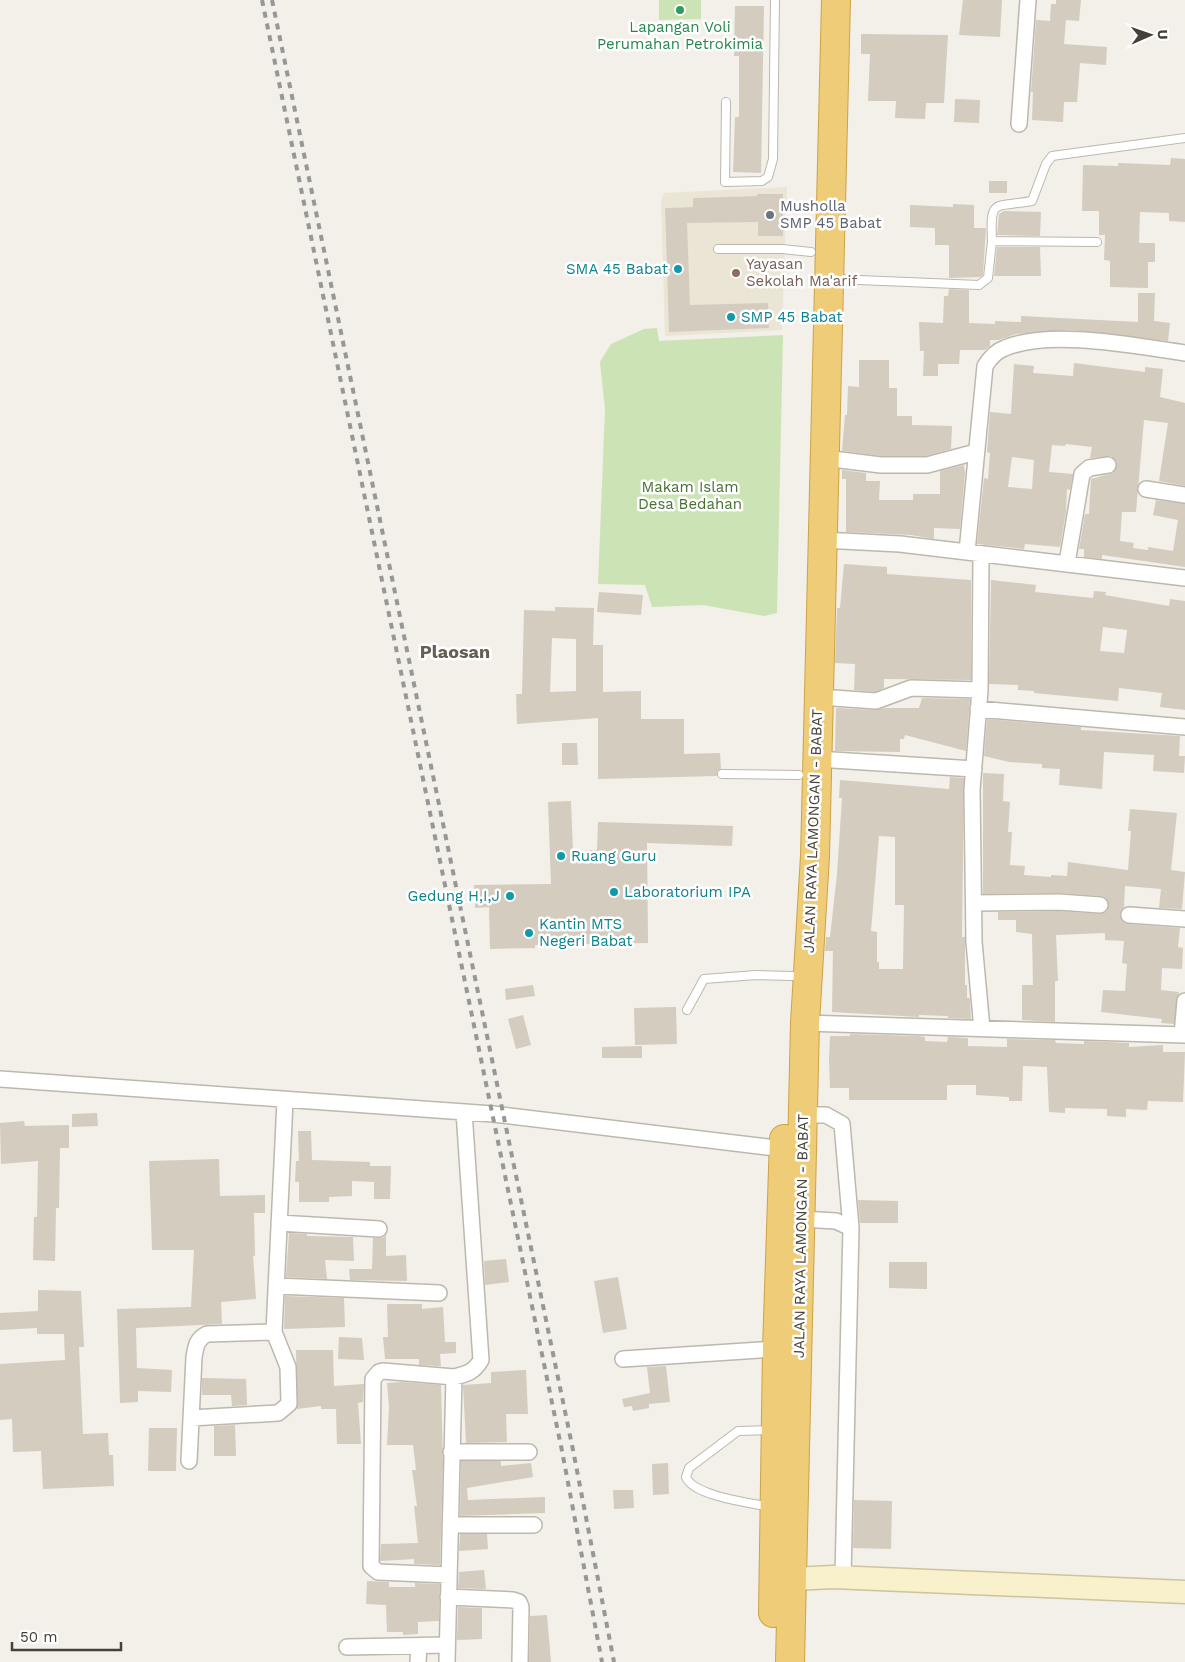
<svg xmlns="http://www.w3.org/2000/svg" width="1185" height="1662" font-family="'Work Sans',sans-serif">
<rect width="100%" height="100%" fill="#f2f0e9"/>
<path fill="#eae5d4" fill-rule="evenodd" d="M787 187 782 330 665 336 661 201 664 193ZM757 194H783V236H758ZM752 196 753 221 694 223 693 198ZM686 207 691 330 669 331 665 208ZM768 303 769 328 695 331 694 305Z"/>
<path fill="#cce3b6" d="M659 0H701V19L659 20Z
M657 328 659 341 783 335 777 613 764 616 703 605 652 607 645 585 598 584 605 409 600 362 611 344 644 329Z"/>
<path fill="#d3ccbf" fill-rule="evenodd" d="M963 0H1002L1000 37 959 35Z
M1056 0H1081L1079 21 1066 20 1064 44 1107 47 1106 65 1080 63 1077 102H1064L1063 122 1032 120 1033 92H1031L1036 20 1050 21 1051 4H1056Z
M735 6H764L761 173 733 172 735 117H739V56H734Z
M861 34 948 35 944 103H926L925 119 895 118 896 101H868L870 54H861Z
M955 99 980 100 979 123 954 122Z
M1171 158 1185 159V222L1169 221V213L1140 212 1139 243H1155V262H1148V288L1110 287V261L1104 260 1105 235H1099V211H1082L1083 165 1118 166V163L1170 165Z
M989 181H1007V193H989Z
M757 194H783V236H758V222L687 223 690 305 768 303 769 328 669 332 665 208 693 207V198L757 196Z
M953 204 974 205V228H986L983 275 980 277 949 278V245H935V228L910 227V205L953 207Z
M1004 211 1041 212 1040 236 997 235 999 214Z
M997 247H1040L1041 276H994Z
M949 289 969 290V323L995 324V321L1021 322V316L1138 322V293H1155L1154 321 1170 323 1168 341 1070 330 1016 334 999 340H990V346L985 350H960L959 364H938V376H923L924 351H920L919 322 943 323 944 296H948Z
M859 360H889V388H897V416H912V425L952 426 951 449 926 456H882L842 451 845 415H847L848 386 859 387Z
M1074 363 1145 372V367L1163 369 1160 397 1185 403V486L1159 481 1168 423 1144 420 1136 512H1122L1120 541 1134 543 1133 548 1148 550V547L1173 551 1178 520 1153 515 1156 500 1185 504V567L1102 555V559L1084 557V549H1079L1085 514H1089L1091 479 1113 473 1117 463 1111 456 1090 458 1092 447 1066 444 1065 446 1052 445 1049 472 1073 474 1070 490 1067 489 1066 512 1060 547 1025 544 1024 549 977 544 984 478 988 479 990 453 987 452 990 412 1011 414 1014 364 1034 366 1033 373 1073 376ZM1012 457 1034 460 1032 489 1008 487Z
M964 465 965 473 960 529 934 528V539L911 535 846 532V479H842V470L866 473V481H880L879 500H913V494H940V471Z
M844 564 887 567V574L971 580V680L884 679V688L875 692 854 690 855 664 835 663 837 608H840Z
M991 580 1036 585 1035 592 1093 598 1094 591 1106 592 1105 595 1169 606 1170 599 1185 601V710L1160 707 1162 693 1119 688 1118 701 1034 693V691L1018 690V685L989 684ZM1103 627 1127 630 1124 653 1100 651Z
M599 592 643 595 641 615 597 612Z
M555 607 594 608 593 645H603V692L641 691V719H684V754L720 753 721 769 717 772V776L598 779V718L517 724 516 694H522L524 610 555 611ZM552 638 576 639V691L550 692Z
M922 698 970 699 966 751 905 735 904 739H900V752L835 751 836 708 875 710 885 708H919Z
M987 719 1081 727V730L1180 736 1179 756H1185L1184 773 1153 771 1154 755 1104 752 1102 789 1059 785 1060 769 1042 768V764L1009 762 984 756Z
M562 743H577L578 765H562Z
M983 773 1004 774 1003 801 1010 802 1008 832H1012L1010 865 1025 866 1024 875 1051 877V875L1067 876 1068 862 1128 870 1131 831H1128L1130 809 1177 813 1171 870 1185 872 1182 909 1159 908 1161 889 1125 886 1124 907 1120 915 1123 922 1128 924 1180 928 1178 947 1183 948 1182 969 1162 968 1161 990 1179 992 1174 1024 1161 1023 1162 1019 1101 1012 1103 990 1125 991 1127 964 1122 963 1124 941 1105 940V933L1056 935 1058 981H1055V1022L1022 1020V985H1033L1032 934 1016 932V920H998V912L1059 911 1100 914 1107 911 1109 905 1106 898 1101 896 1059 893 983 894Z
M950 777 964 778 962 937H965V985H967V998H970L971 1019 948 1018V1016L919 1015V1017L832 1012 833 951H825L826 937H830L837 874 842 798H839L840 780 949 789ZM879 836 895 837V905H904L903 969H879V962H877V932L871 931Z
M571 801 573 851 597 850 598 822 733 826 732 846 647 843 648 943 535 945V948L490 949 489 907 475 908 474 885 551 884 548 802Z
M533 985 535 996 506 1000 505 989Z
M676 1007 677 1044 635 1045 634 1008Z
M523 1015 531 1045 516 1049 508 1019Z
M850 1034 919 1036 925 1037V1041L947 1042 948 1037 968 1038V1046L1007 1047V1039L1055 1040 1056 1043 1084 1044V1041L1129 1043V1047L1163 1045V1052H1185L1183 1102 1148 1101 1147 1110 1126 1109V1117L1107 1116V1109L1065 1108V1113L1049 1112 1047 1067 1023 1066 1022 1101H1009V1097L976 1095V1085H947V1100H849V1088H830L829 1059 830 1036H850Z
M642 1046V1058H602V1047Z
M97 1113 98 1126 72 1127V1114Z
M24 1121 25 1126 69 1125V1148H60L59 1208H56L55 1261 33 1260 34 1217H37L38 1161 1 1164 0 1123Z
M298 1131H311L312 1160 370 1162V1166H391L390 1199H374V1182L352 1181V1196L329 1197V1202H299V1182H295L296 1161H299Z
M219 1159 220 1196 265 1195V1213H254L255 1256H253L256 1299 221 1302 222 1324 136 1328 137 1368 172 1370 171 1392 138 1391V1402L120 1403 117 1309 191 1307 194 1250H152L149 1161Z
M858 1200 898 1201V1223H860Z
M289 1233 307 1234V1236L353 1237 354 1261 325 1260 327 1279 286 1277Z
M386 1235V1256L406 1255 407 1281 350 1280 349 1269H372L373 1238H383Z
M506 1259 509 1282 485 1285 484 1261Z
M889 1262H927V1289L889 1288Z
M618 1277 627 1329 603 1333 594 1281Z
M38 1290 81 1291 84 1347H79L83 1434 108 1433 109 1455H113L114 1486 43 1489 41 1451 13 1452 12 1419 0 1420V1364L65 1360 64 1334H37V1328L0 1330V1313L38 1311Z
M285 1296 344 1298 345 1327 284 1329Z
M387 1304H422V1309L443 1307 445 1342H456V1353L440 1354 441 1366 419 1365V1359H385L383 1337H388Z
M339 1337 362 1338 364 1360 338 1359Z
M296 1350H333L334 1386 364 1384 363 1402 358 1403 361 1444H337L336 1409H321V1406L297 1409Z
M666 1366 670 1402 649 1404V1408L633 1411 632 1406 624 1407 622 1399 650 1393 647 1367Z
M526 1370 528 1414H506L507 1442 466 1443 463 1385 491 1383V1372Z
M202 1378 246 1379 247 1405 232 1406 231 1395H202Z
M402 1382 441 1385 443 1463 440 1565 414 1564V1559L380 1561 381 1544 418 1543 414 1506H417L412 1470H416L413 1445H387L389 1407 387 1383Z
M235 1425 236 1456H214V1426Z
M149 1428H177L176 1471H148Z
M461 1461H501V1466L531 1463 533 1477 467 1488 468 1500 545 1497V1513L460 1516Z
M668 1463 669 1494 653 1495 652 1464Z
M613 1490H633L634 1508 614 1509Z
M854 1500 892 1501 891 1549 853 1548Z
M460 1534H487L488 1549 459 1551Z
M484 1570 486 1589 458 1588 459 1572Z
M367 1581 389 1582V1587H415V1583L440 1584 439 1621 418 1622V1634L403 1635V1632H387L386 1605 366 1604Z
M458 1607 482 1608V1639L457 1640Z
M547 1615 551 1662H529L530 1616Z"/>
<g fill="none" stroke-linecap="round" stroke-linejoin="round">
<g stroke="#bdb8ac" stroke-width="10">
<path id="lane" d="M726 102 725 182 762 181 768 177 773 159 775 0
M992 241C990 197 994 208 1032 201L1046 164 1052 156 1185 138
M718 249H782L811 252
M835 279 979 285 988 278 992 241 1097 242
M722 774 799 775
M687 1010 704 979 756 975 793 976
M771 1507C751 1503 693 1496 686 1477L689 1468 738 1431 771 1430"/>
</g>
<g stroke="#bdb8ac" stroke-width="18">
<path id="street" d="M1019 124 1028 0
M824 458 881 465H927L976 452
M1146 489 1185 495
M823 540 900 544 1185 578
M967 552 985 366C990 358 996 351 1005 348 1051 329 1135 346 1185 353
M981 555 980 690 972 790 974 942 982 1029
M1067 563 1082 474 1089 468 1108 465
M819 697 876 701 911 688 980 690
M978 709 1185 727
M817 759 974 769
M974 903 1059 902 1100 905
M1129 915 1185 919
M805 1023 1185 1035
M1182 1035 1185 1001
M0 1079 493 1114 784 1149
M804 1115H826L842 1124 851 1228
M801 1219 836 1221 851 1228 843 1577
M279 1223 379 1229
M277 1286 439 1293
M623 1359 777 1349
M191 1418 278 1413 289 1404 288 1367 274 1332 285 1101
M451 1452H529
M189 1461 194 1357C196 1345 197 1339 207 1334L274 1332
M450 1525H534
M449 1575 378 1572 371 1566 373 1379 379 1372 383 1371 454 1377
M448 1597 513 1600 519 1602 521 1607 520 1662
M347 1647 447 1645
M418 1662 419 1646
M447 1662 454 1377C467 1374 474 1372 481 1360L464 1112"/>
</g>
<g stroke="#cdc39d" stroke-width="25">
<path id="secondary" d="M792 1579 833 1577 1185 1592"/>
</g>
<g stroke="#cda248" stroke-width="30">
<path id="highway" d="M773 1613 777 1349 784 1139
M790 1662 805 1023 815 856 836 0"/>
</g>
<use href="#lane" stroke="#fff" stroke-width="8"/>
<use href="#street" stroke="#fff" stroke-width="15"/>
<use href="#secondary" stroke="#f9f0cc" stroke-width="22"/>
<use href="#highway" stroke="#efcc77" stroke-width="28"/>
<path stroke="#979797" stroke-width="4" stroke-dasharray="6 6" stroke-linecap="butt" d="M262 0 562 1451 602 1662
M272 0 573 1450 614 1662"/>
</g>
<circle fill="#2e9e5b" stroke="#fff" stroke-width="2" cx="680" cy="10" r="5"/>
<circle fill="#6b7280" stroke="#fff" stroke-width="2" cx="770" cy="215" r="5"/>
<g fill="#0f9aa8" stroke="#fff" stroke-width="2">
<circle cx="678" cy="269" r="5"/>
<circle cx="731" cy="317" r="5"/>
<circle cx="561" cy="856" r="5"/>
<circle cx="614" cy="892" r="5"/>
<circle cx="510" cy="896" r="5"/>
<circle cx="529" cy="933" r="5"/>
</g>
<circle fill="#8d6e63" stroke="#fff" stroke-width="2" cx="736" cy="273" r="5"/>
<g text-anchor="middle" stroke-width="5" stroke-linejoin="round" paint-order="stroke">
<g font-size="15" fill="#27864d" stroke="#fff">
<text x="680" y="32">Lapangan Voli<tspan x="680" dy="17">Perumahan Petrokimia</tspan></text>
</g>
<g font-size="15" fill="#5b616d" stroke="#fff" text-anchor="start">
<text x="780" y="211">Musholla<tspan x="780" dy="17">SMP 45 Babat</tspan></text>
</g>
<g font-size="15" fill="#785e54" stroke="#fff" text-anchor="start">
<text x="746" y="269">Yayasan<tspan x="746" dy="17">Sekolah Ma'arif</tspan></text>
</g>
<g font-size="15" fill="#0d838f" stroke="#fff" text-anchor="start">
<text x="668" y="274" text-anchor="end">SMA 45 Babat</text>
<text x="741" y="322">SMP 45 Babat</text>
<text x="571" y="861">Ruang Guru</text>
<text x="624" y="897">Laboratorium IPA</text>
<text x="500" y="901" text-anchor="end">Gedung H,I,J</text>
<text x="539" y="929">Kantin MTS<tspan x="539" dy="17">Negeri Babat</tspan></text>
</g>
<g font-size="15" fill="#467131" stroke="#fff">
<text x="690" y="492">Makam Islam<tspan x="690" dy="17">Desa Bedahan</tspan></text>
</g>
<g font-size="15" fill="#454138" stroke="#fff">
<text transform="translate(813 831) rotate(-88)" y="5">JALAN RAYA LAMONGAN - BABAT</text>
<text transform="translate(801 1236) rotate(-89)" y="5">JALAN RAYA LAMONGAN - BABAT</text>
</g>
<g font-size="18" font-weight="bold" fill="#675f50" stroke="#fff">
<text x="455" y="658">Plaosan</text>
</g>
</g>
<g transform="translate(1150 35) rotate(88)" stroke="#ffffff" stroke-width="4" paint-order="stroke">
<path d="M0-4L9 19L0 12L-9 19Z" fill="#454138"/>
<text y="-8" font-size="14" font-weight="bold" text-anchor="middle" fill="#454138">U</text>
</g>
<path d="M12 1642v8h109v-8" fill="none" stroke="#454138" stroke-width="2.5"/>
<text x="20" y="1642" font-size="15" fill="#454138" stroke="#ffffff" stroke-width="4" paint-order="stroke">50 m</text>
</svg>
